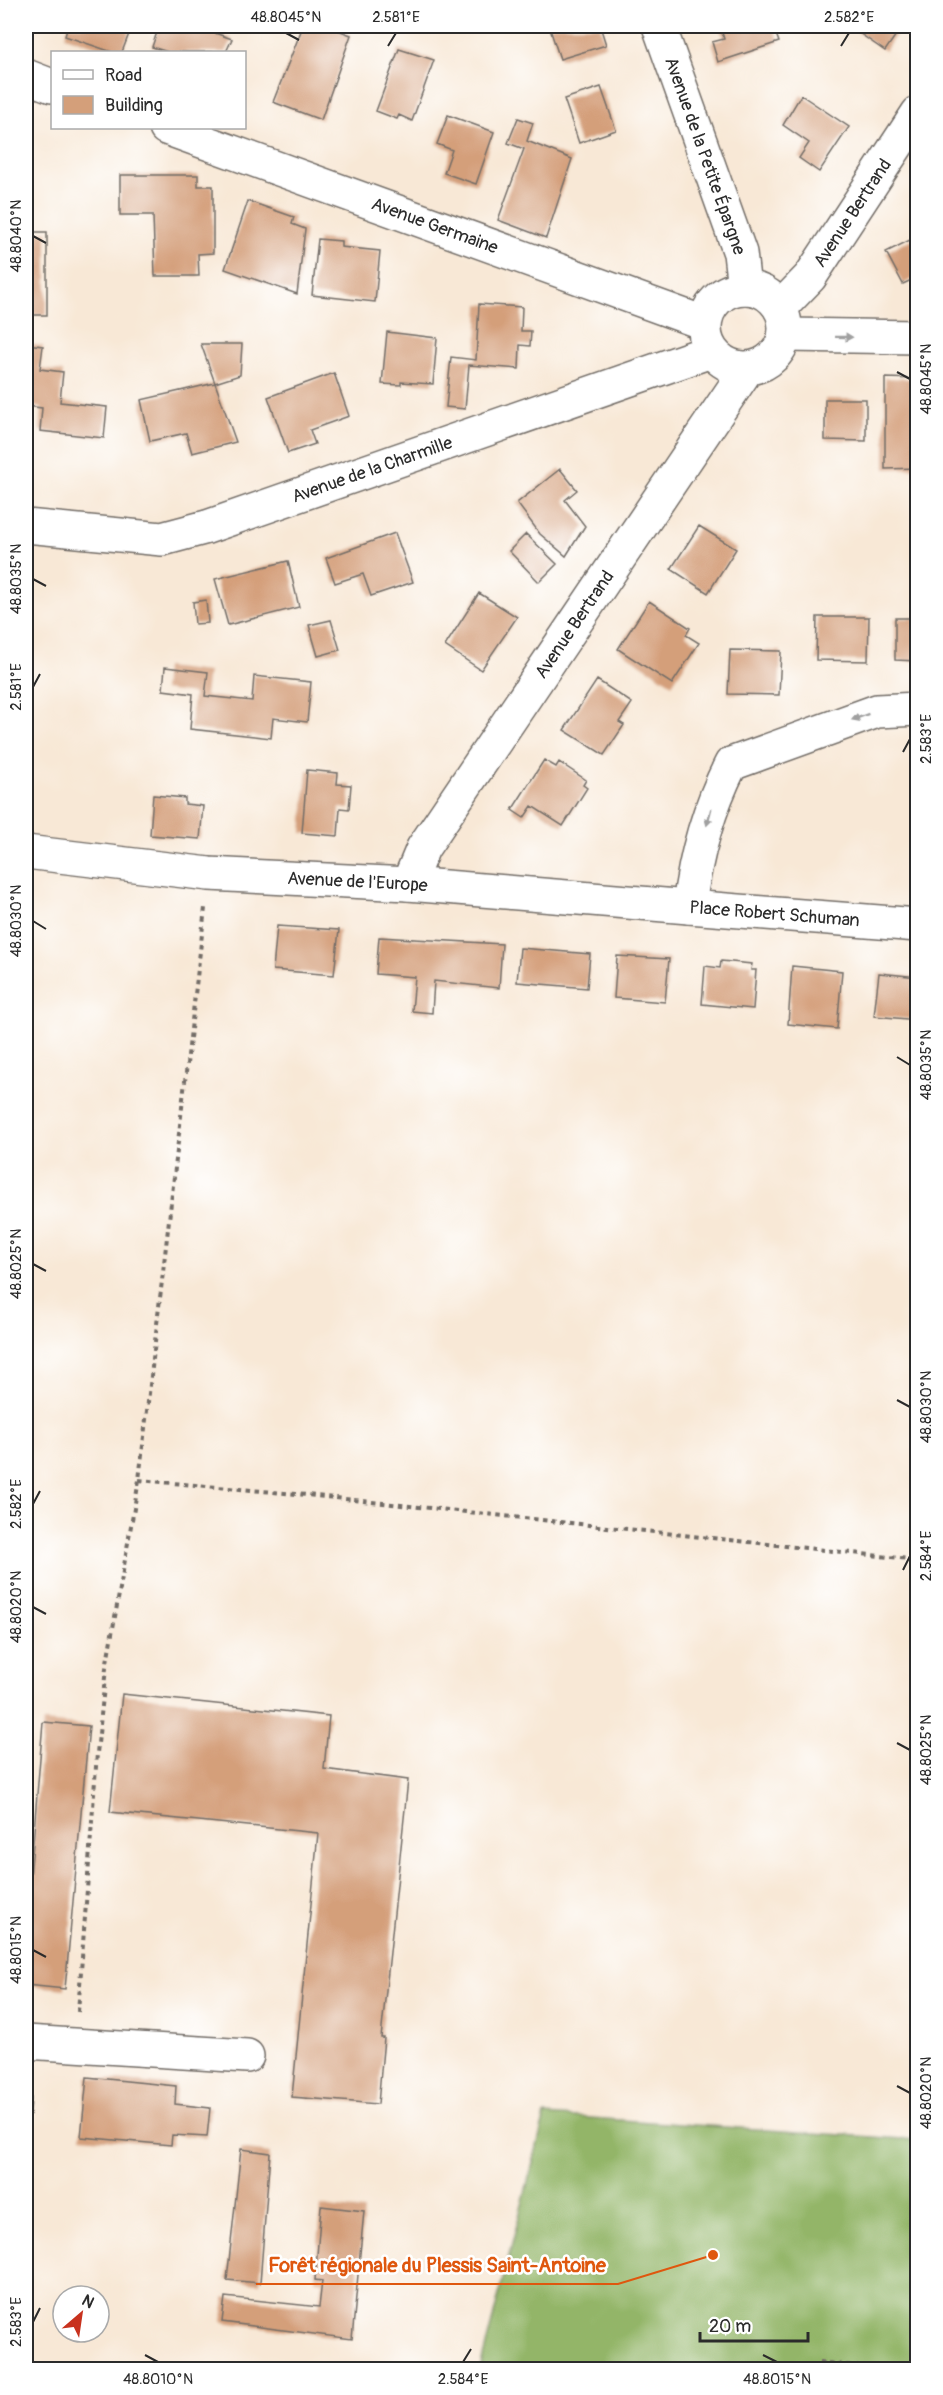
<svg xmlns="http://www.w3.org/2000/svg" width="943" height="2395" font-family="Pangolin,sans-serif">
<rect width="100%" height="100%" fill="#fff"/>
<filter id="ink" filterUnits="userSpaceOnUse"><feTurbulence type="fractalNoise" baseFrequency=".0167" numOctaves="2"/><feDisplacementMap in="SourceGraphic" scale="12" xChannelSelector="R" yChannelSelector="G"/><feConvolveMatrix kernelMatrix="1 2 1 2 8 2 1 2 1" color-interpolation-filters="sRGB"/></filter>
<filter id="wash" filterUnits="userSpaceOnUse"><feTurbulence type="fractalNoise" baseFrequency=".008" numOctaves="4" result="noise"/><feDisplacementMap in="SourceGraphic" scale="24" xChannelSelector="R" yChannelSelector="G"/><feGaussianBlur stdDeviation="1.35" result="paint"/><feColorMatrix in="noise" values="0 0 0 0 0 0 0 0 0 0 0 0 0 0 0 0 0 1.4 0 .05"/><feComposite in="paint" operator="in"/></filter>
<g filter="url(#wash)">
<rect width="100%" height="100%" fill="#f8e8d6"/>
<path fill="#93b568" stroke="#5f704a" stroke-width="1.5" d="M545 2115 917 2140V2369H480Z"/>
<g id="blocks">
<path fill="#d49f7a" d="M68 26H132L122 52H112L65 36Z
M159 26H195L232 39 226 52H168L152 47Z
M303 26H327L351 35 321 120 273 102Z
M549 26H600L606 45 560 59Z
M720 26H773L779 42 718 62 712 42 724 39Z
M853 26H902L885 51 852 28Z
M399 49 434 60 412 121 399 115 397 119 376 111Z
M601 87 616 130 579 143 564 99Z
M801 95 849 127 819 172 799 158 809 143 783 125Z
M448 115 494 132 476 184 444 173 452 150 437 144Z
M518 118 533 123 527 141 572 159 546 238 498 220 524 149 508 143Z
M120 175H198V186H213V253L198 254 199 276H155L153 215H120Z
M248 201 294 217 292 224 305 229 297 294 225 269Z
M26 232H47V315H26Z
M918 236V277L903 284 886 252Z
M318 239 341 241V247L380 251 375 302 312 295Z
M479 304 522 307 521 331H531L530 346 520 345 519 369 469 365 465 409 446 407 451 357 476 360Z
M387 332 437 338 433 384 401 382V385L382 384Z
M26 344 43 346 40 369 63 372 60 402 107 407 104 438 40 431 42 408 26 406Z
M201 344H242L240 375 215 383Z
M334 373 349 416 310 430 315 444 288 453 268 397Z
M885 378 918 379V468L885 469Z
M215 383 236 442 192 453 186 433 150 441 141 400Z
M825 399H866V441L825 440Z
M560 469 577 490 565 500 585 526 566 556 540 534 517 503Z
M699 526 736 549 708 593 671 569Z
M395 533 413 582 371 596 363 574 335 583 326 558Z
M526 534 557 564 539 582 509 551Z
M288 561 299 607 228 625 215 579Z
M479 593 517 617 481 670 445 646Z
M206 600 208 623 195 624 193 602Z
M649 601 690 628 686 635 699 643 672 684 618 649Z
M817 617H869L868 661 816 660Z
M895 618H918V661L895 660Z
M331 620 340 650 318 656 309 625Z
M730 650 781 651 779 695 728 694Z
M165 667 208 672 205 696 252 701 254 676 311 682 307 722 273 718 271 738 190 729 193 694 163 690Z
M597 680 632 703 619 722 624 725 604 755 564 730Z
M26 691 31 715 26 716Z
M544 760 556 767 559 762 586 780 583 785 587 788 563 826 532 806 524 818 512 810Z
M307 770 338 773 337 784 351 785 349 809 340 808 338 836 302 833Z
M153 795 185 798V804L203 806 200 839 150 835Z
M277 926 339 930 334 975 273 970Z
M379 937 502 944 499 988 434 981 432 1013 412 1011 415 977 376 974Z
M520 948 590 954 587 988 517 982Z
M617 956 669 959 665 1002 614 998Z
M721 961 752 964 751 970H756L753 1009 702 1004 705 966 720 968Z
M792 966 842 971 837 1029 788 1024Z
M879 973 918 977V1020L874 1016Z
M122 1694 329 1716 324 1769 408 1780 381 2038H384L378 2104 292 2097 318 1833 110 1812Z
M43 1722 89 1726 65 1989 26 1985V1927Z
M87 2077 176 2086 175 2104 210 2108 207 2137 172 2135 171 2145 81 2137Z
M26 2098H31L30 2115 26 2114Z
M241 2149 270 2153 260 2283 227 2280Z
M321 2206 364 2211 352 2339 222 2322 225 2297 319 2307 322 2281 315 2280Z"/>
</g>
</g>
<g filter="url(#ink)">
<use href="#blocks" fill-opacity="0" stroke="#736d67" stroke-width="1.5"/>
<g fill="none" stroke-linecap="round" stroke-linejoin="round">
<g stroke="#736d67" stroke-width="36">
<g id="street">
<path id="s1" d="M659 26 740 253 744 288"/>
<path d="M26 76 52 86"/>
<path id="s2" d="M166 128 704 323"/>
<circle cx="745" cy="328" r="40"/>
<path id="s3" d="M780 308 810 277 918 113"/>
<path d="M786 335 918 337"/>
<path id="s4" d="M26 526 162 539 207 527 711 351"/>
<path id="s5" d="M918 709 877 711 731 764C708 809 695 857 689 907L918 925"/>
<path id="s6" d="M26 852 209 874 408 884 689 907"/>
<path id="s7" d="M408 884 423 848 747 369"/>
<path d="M26 2042 247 2056"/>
</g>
</g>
<path stroke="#736d67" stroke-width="4" stroke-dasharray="4.5 4.5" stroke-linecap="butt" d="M139 1480 307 1495 918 1560
M78 2012 97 1753 106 1668 139 1480 205 908
M815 2370 819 2362 890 2370"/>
<use href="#street" stroke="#fff" stroke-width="33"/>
</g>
<defs><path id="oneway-solid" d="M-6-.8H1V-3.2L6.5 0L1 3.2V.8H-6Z" transform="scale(1.5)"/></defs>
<g fill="#a0a0a0">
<use href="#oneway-solid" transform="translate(844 337) rotate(1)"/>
<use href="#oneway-solid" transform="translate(860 717) rotate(160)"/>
<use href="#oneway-solid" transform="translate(709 817) rotate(105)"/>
</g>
</g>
<path fill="none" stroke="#2b2b2b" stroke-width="2" d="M286 33 299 40M388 46 396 33M841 46 849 33M33 236 46 243M897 372 910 379M33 579 46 586M33 687 40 674M903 752 910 739M33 921 46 929M897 1057 910 1065M33 1264 46 1271M897 1400 910 1407M33 1504 40 1491M903 1570 910 1556M33 1607 46 1614M897 1743 910 1750M33 1950 46 1957M897 2086 910 2093M33 2322 40 2308M145 2355 158 2362M763 2355 777 2362M463 2362 471 2349"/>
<g text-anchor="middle" stroke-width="5" stroke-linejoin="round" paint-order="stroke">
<g font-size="18" fill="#2b2b2b" stroke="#fff">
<text dy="6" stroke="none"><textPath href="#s1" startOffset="138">Avenue de la Petite Épargne</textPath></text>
<text dy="6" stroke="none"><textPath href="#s3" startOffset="120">Avenue Bertrand</textPath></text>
<text dy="6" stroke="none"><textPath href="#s2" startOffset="286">Avenue Germaine</textPath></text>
<text dy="6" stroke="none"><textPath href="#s4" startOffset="358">Avenue de la Charmille</textPath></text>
<text dy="6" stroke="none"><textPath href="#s7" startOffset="309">Avenue Bertrand</textPath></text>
<text dy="6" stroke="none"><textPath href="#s6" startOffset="333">Avenue de l'Europe</textPath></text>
<text dy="6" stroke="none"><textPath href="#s5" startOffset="432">Place Robert Schuman</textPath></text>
</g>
</g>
<path fill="none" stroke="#df570e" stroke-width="2" d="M713 2255L618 2284H256"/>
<circle fill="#df570e" stroke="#fff" stroke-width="2" cx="713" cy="2255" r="6"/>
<g font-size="20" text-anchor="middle" font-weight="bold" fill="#df570e" stroke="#fff" stroke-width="5" stroke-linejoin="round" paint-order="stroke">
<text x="437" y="2272">Forêt régionale du Plessis Saint-Antoine</text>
</g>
<rect width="943" height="2395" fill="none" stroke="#fff" stroke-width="66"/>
<rect x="51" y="51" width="195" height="78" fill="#ffffff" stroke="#aaaaaa" stroke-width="1.5"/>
<rect x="63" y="70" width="30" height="9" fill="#ffffff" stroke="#aaaaaa" stroke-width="1.5"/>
<text x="105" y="81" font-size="18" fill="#2b2b2b">Road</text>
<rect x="63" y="96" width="30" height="18" fill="#d49f7a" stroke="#aaaaaa" stroke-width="1.5"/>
<text x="105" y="111" font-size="18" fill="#2b2b2b">Building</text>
<g transform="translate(81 2314) rotate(29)"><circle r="28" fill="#ffffff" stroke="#aaaaaa" stroke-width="1.5"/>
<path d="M0-4.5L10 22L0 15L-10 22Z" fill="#c8321e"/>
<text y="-9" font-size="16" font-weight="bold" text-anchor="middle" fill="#2b2b2b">N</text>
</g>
<path d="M700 2332v9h108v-9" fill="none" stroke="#2b2b2b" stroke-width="3"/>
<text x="709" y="2332" font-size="18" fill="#2b2b2b" stroke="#ffffff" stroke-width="4.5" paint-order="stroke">20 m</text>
<rect x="33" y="33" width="877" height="2329" fill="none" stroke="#2b2b2b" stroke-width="2"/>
<g font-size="15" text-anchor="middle" fill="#2b2b2b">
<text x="286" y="22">48.8045°N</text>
<text x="396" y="22">2.581°E</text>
<text x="849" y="22">2.582°E</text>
<text transform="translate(16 236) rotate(-90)" y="5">48.8040°N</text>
<text transform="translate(926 379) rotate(-90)" y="5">48.8045°N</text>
<text transform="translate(16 579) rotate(-90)" y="5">48.8035°N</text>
<text transform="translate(16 687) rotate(-90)" y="5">2.581°E</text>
<text transform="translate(926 739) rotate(-90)" y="5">2.583°E</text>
<text transform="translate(16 921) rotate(-90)" y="5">48.8030°N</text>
<text transform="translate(926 1065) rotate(-90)" y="5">48.8035°N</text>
<text transform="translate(16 1264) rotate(-90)" y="5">48.8025°N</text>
<text transform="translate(926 1407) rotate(-90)" y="5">48.8030°N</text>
<text transform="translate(16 1504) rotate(-90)" y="5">2.582°E</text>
<text transform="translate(926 1556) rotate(-90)" y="5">2.584°E</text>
<text transform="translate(16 1607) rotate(-90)" y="5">48.8020°N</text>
<text transform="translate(926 1750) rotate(-90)" y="5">48.8025°N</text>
<text transform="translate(16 1950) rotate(-90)" y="5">48.8015°N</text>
<text transform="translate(926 2093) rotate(-90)" y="5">48.8020°N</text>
<text transform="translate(16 2322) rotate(-90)" y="5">2.583°E</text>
<text x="158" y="2384">48.8010°N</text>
<text x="463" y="2384">2.584°E</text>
<text x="777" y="2384">48.8015°N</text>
</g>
</svg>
